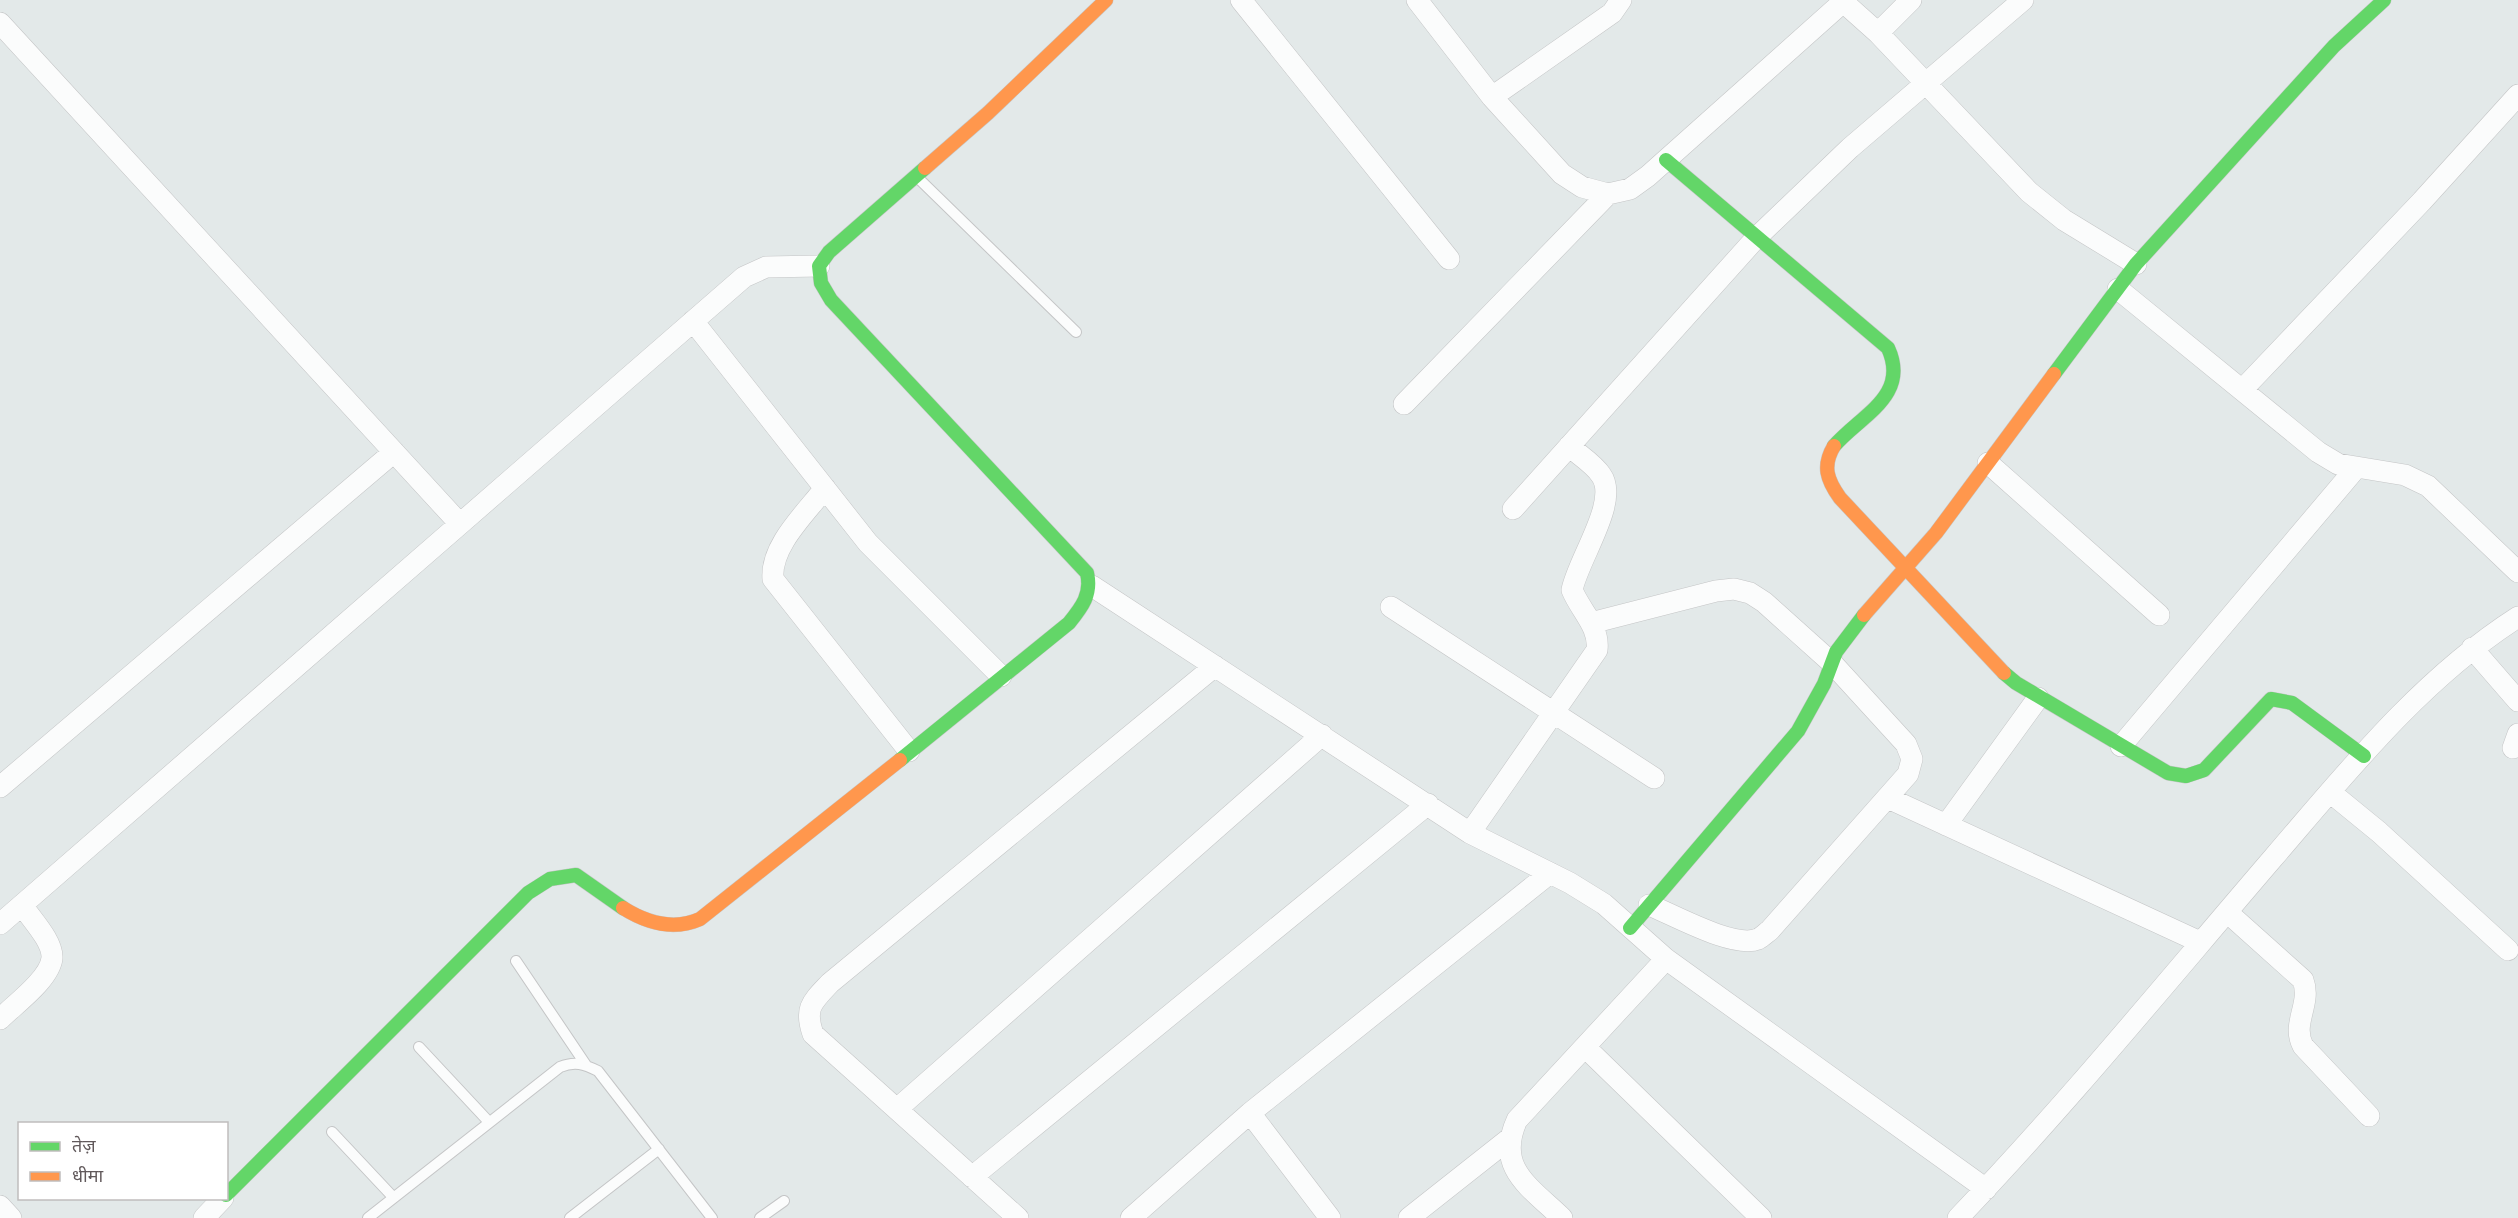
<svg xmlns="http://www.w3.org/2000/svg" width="2518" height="1218" font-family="'Open Sans','Noto Sans Devanagari',sans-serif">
<rect width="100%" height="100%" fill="#e3e9e9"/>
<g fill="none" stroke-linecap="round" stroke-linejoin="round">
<g stroke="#c4c5c6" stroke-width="12">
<path id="lane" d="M918 178 1076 332
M516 961 586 1065
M419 1047 489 1122
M332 1132 393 1197
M368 1218 560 1067C575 1061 584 1064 598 1071L712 1218
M570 1218 659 1149
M760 1218 784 1201"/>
</g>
<g stroke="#c4c5c6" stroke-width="22">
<path id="street" d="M1241 0 1449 259
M1417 0 1492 97 1562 174 1582 187 1608 194 1630 189 1648 176 1843 2
M1841 0 1878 33 2029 192 2064 220 2136 264
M0 23 460 524 744 277 766 267 819 266
M1878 33 1911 0
M1492 97 1612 13 1621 0
M2118 289 2318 452 2338 464 2405 475 2428 486 2518 572
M693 321 868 543 1001 676
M2242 390 2422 201 2518 95
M1404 404 1608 194
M1988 463 2159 615
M825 488C806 513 770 546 773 579L909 751
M1513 509 1756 238 1850 148 2023 0
M1092 586 1470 833 1570 883 1604 904 1666 959 1986 1189
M1391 607 1654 778
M1591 623 1716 591 1734 589 1750 593 1764 602 1832 663 1906 744 1912 759 1908 774 1770 930C1766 933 1762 937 1758 939 1734 949 1674 915 1649 905
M2472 648 2518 701
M2121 746 2356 468
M2513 748 2518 734
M0 787 394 452
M2330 792 2379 832 2508 950
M1888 798 2200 942
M1946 825 2038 698
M1470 833 1597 650C1600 627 1580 610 1572 590 1578 559 1620 501 1601 475 1594 464 1579 455 1569 446
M2227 912 2303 980C2312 1004 2291 1023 2303 1046L2369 1116
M0 924 460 524
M0 1019C14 1005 50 979 52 958 53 941 31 919 22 905
M1585 1047 1761 1218
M897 1109 1322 735
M1250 1113 1330 1218
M972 1177 1428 804
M0 1206 11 1218
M204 1218 223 1198
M1018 1218 813 1034C804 1008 812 1002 830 983L1215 666
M1131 1218 1250 1113 1550 873
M1409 1218 1509 1139
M1562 1218C1530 1187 1495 1168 1517 1120L1666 959
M1958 1218C2068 1103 2169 979 2273 858 2347 772 2421 679 2518 617"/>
</g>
<g stroke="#c5c6c6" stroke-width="15">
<path id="fast" d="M1666 160 1888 348C1910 396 1861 415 1834 446
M2054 374 2136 264 2334 46 2384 0
M2004 673 2016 683 2168 773 2186 776 2204 770 2271 699 2292 703 2364 756
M900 760 1069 623C1082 607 1092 594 1087 573L831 300 821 283 819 266 829 252 925 168
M1630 928 1798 731 1824 684 1836 652 1864 615
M226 1195 528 893 550 879 576 875 623 908"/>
</g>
<g stroke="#c5c6c6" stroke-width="15">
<path id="slow" d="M925 168 988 113 1106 0
M1834 446C1822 466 1827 480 1840 498L2004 673
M1864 615 1936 533 2054 374
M623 908C647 923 673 931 700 919L900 760"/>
</g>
<use href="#lane" stroke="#fbfcfc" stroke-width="10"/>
<use href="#street" stroke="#fbfcfc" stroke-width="21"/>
<use href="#fast" stroke="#63d668" stroke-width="14"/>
<use href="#slow" stroke="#ff974d" stroke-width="14"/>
</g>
<rect x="18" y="1122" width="210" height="78" fill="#ffffff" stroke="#c0bdbd" stroke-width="1.5"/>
<rect x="30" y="1142" width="30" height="9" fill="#63d668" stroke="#c0bdbd" stroke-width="1.5"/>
<text x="72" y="1152" font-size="18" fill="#61595b">तेज़</text>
<rect x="30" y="1172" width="30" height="9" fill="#ff974d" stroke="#c0bdbd" stroke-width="1.5"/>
<text x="72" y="1182" font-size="18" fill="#61595b">धीमा</text>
</svg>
